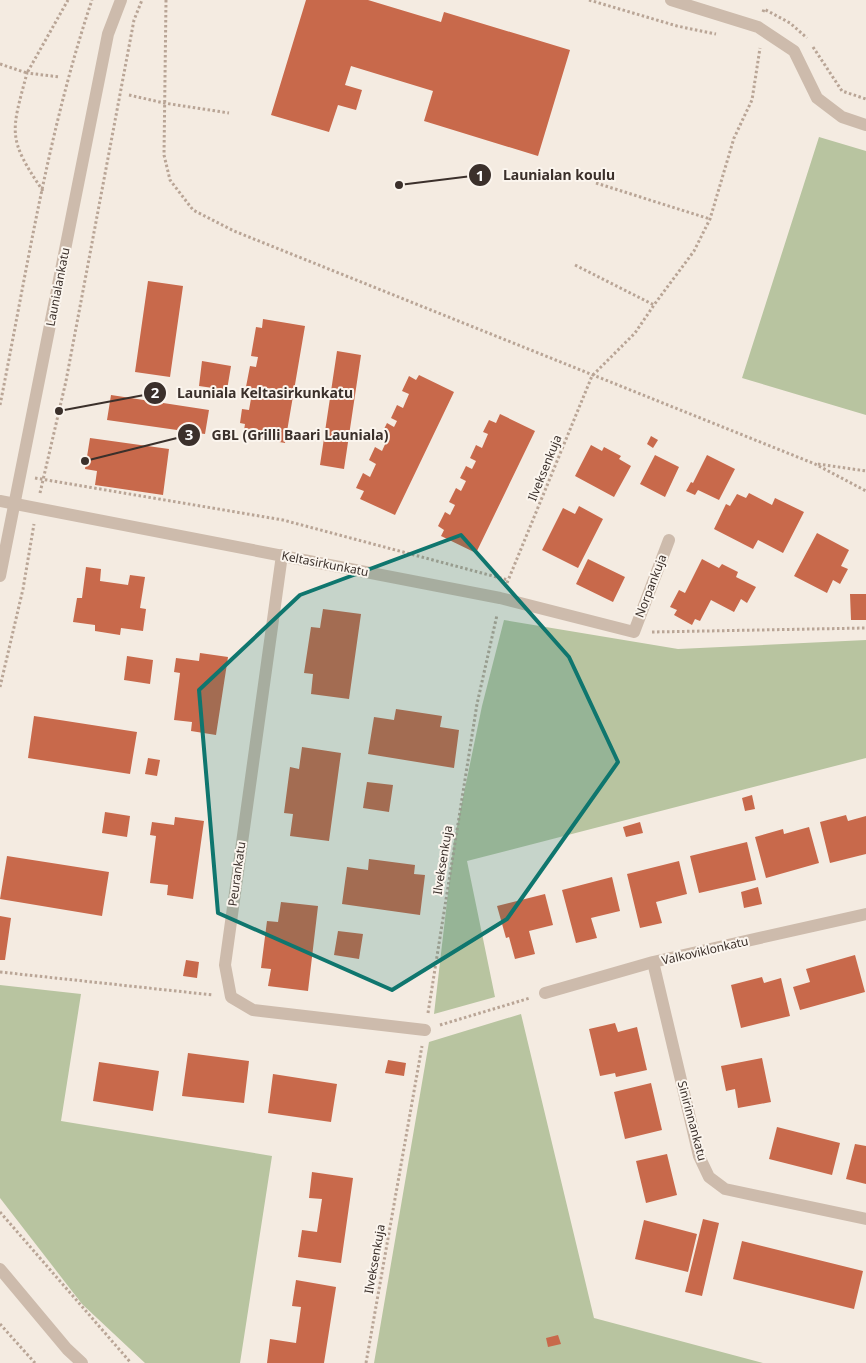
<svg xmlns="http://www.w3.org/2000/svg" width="866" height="1363" font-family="'Noto Sans',sans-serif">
<rect width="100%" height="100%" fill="#f4ebe1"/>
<path fill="#b8c4a0" d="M819 137 866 151V415L742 378Z
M504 620 678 649 866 640V758L467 861 495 997 434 1014 454 841 482 706Z
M0 985 81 994 61 1121 272 1156 240 1363H145L82 1304 0 1198Z
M521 1014 594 1318 763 1363H374L429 1042Z"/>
<path fill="#c8694b" d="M306 0H368L441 22 444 12 570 50 538 156 424 121 433 91 351 66 345 85 362 90 356 110 338 105 329 132 271 115Z
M148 281 183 286 170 377 135 372Z
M263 319 305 326 285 443 243 436 245 424 240 423 242 409 249 410 252 393 245 392 250 366 256 367 258 357 251 356 256 327 262 328Z
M337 351 361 355 344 469 320 465Z
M202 361 231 366 227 390 199 386Z
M419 375 454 392 395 515 360 499 364 491 356 488 363 473 370 477 376 464 369 460 375 447 382 451 387 440 380 437 387 423 394 427 397 421 391 418 397 405 403 408 409 394 402 391 409 376 416 380Z
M111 395 209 410 205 434 107 420Z
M500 414 535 431 476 553 441 536 444 530 438 526 445 512 450 515 455 505 449 502 456 488 461 491 466 481 460 478 466 466 472 469 476 461 470 458 476 445 482 448 488 434 483 432 489 420 496 423Z
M651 436 658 440 653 448 647 444Z
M90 438 169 449 163 495 95 485 97 471 85 469Z
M591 445 602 451 604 447 621 456 619 459 631 466 614 497 575 476Z
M655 455 679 467 665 497 640 484Z
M707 455 735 469 719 500 698 490 695 495 686 491 691 482 693 483Z
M749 493 772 505 775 498 804 512 783 553 758 540 753 549 714 529 726 504 730 506 737 494 746 498Z
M579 506 603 519 578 568 542 550 563 508 575 514Z
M817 533 849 550 841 566 848 569 840 584 833 580 827 593 794 576Z
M588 559 625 577 613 602 576 584Z
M702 559 719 568 722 564 738 572 736 577 756 587 747 603 741 599 734 612 711 600 700 621 695 619 692 625 674 615 677 610 670 607 679 590 685 593Z
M86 567 101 569 100 581 128 585 130 575 145 577 140 608 146 609 143 631 121 628 120 635 95 631V625L73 622 77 598H82Z
M850 594H866V620H851Z
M323 609 361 614 349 699 311 694 313 674 304 673 311 627 320 628Z
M200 653 228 657 216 735 191 731 192 722 174 720 180 673 174 672 176 658 199 661Z
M127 656 153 660 150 684 124 680Z
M396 709 442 716 440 727 459 730 454 768 368 754 374 717 394 720Z
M34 716 137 732 130 774 28 758Z
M302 747 341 753 329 841 290 836 293 814 284 813 290 767 299 769Z
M148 758 160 760 157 776 145 774Z
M367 782 393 785 389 812 363 808Z
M752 795 755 809 745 811 742 798Z
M105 812 130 816 127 837 102 833Z
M846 815 848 821 866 816V854L830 863 820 822Z
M175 817 204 821 193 899 167 895 168 885 150 883 156 836 150 835 152 822 174 825Z
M640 822 643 833 626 837 623 827Z
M809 827 819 863 766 878 755 837 783 829 784 834Z
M747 842 756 880 699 893 690 856Z
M7 856 109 872 102 916 0 899Z
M369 859 415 865 414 874 425 875 420 915 342 904 347 867 368 870Z
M679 861 687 894 656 902 662 923 640 928 627 874Z
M612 877 620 911 591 918 597 938 576 943 562 890Z
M758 887 762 904 744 908 741 892Z
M545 894 553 925 529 931 535 954 515 959 509 937 506 938 497 906Z
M281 902 318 906 308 991 268 986 271 969 261 968 267 921 278 922Z
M0 916 11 918 5 960H0Z
M338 931 363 934 359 959 334 955Z
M855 955 865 992 800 1010 793 987 810 982 806 969Z
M186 960 199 962 197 978 183 976Z
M762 977 764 983 781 978 790 1016 741 1028 731 985Z
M615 1023 618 1032 637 1027 647 1070 616 1077 615 1073 600 1076 589 1029Z
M188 1053 249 1061 244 1103 182 1096Z
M762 1058 771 1102 738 1108 735 1089 726 1091 721 1066Z
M388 1060 406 1063 404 1076 385 1073Z
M99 1062 159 1071 153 1111 93 1101Z
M273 1074 337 1084 331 1122 268 1113Z
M651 1083 662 1130 625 1139 614 1092Z
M777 1127 840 1143 832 1175 769 1159Z
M855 1144 866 1146V1184L846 1179Z
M667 1154 677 1195 646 1203 636 1161Z
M312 1172 353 1178 341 1263 298 1257 302 1230 317 1232 322 1199 309 1198Z
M703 1219 719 1223 702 1296 685 1292Z
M644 1220 697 1234 688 1272 635 1259Z
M742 1241 863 1271 854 1309 733 1279Z
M296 1280 336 1287 324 1363H267L270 1339 296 1343 301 1307 292 1306Z
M558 1335 561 1344 548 1347 546 1338Z"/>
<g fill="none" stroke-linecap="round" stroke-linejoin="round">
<path stroke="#b9a596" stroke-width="3" stroke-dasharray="2.5 2.5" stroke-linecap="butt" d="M166 0 164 155 170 180 193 210 234 231 815 464 866 491
M589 0 677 26 716 34
M763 12 764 9 790 23 807 38
M813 47 842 91 866 99
M0 64 27 73 68 0
M129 95 164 103 229 113
M596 183 710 219
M43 191C7 138 11 133 27 73L60 77
M575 265 654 305
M0 405C27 270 48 131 92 0
M818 464 866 471
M35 478 283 520 508 580
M40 493 66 381 134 20 142 0
M507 583 592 376 635 333 654 305 694 251 710 219 734 138 752 100 760 48
M652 632 866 628
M0 687 23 589 34 524
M0 972 213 995
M428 1013 477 704 497 615
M440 1025 530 998
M0 1212 131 1363
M0 1324 35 1363
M366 1363 422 1046"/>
<path stroke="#cdbbac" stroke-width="12" d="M671 0 758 27 794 51 817 98 842 117 866 125
M0 501 500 598 634 632 669 540
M282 555 225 965 231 997 253 1010 425 1030
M653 962 699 1156 709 1177 725 1189 866 1219
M545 993 653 962 866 914"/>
<path stroke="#cdbbac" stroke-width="12" d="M0 576 108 34 121 0
M0 1269 67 1349 82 1363"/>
</g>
<path fill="#0f766e" fill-opacity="0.2" stroke="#0f766e" stroke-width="4" stroke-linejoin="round" d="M461 535 569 657 618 762 507 919 392 990 218 913 199 690 300 595Z"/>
<g text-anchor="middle" stroke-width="4" stroke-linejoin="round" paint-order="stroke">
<g font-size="12" fill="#3b302b" stroke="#fbf5ee">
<text transform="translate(58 287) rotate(-79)" y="4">Launialankatu</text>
<text transform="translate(545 468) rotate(-68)" y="4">Ilveksenkuja</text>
<text transform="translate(325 564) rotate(11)" y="4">Keltasirkunkatu</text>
<text transform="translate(651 586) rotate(-69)" y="4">Norpankuja</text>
<text transform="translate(443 860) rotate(-81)" y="4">Ilveksenkuja</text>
<text transform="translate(237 874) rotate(-82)" y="4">Peurankatu</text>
<text transform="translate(705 951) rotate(-13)" y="4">Valkoviklonkatu</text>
<text transform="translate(692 1121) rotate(75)" y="4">Sinirinnankatu</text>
<text transform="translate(375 1259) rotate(-80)" y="4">Ilveksenkuja</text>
</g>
</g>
<path fill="none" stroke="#3b302b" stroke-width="2" d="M399 185L480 175M59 411L155 393M85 461L189 435"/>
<g fill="#3b302b" stroke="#fbf5ee" stroke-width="2">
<circle cx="399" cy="185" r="5"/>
<circle cx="59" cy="411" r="5"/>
<circle cx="85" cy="461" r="5"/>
<circle cx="480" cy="175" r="12"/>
<circle cx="155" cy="393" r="12"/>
<circle cx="189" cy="435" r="12"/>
</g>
<g font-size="15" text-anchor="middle" font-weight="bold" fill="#fff">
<text x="480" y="181">1</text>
<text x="155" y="398">2</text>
<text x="189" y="440">3</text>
</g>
<g font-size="14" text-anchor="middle" font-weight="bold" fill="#3b302b" stroke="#fbf5ee" stroke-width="4" stroke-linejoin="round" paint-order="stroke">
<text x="559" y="180">Launialan koulu</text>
<text x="265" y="398">Launiala Keltasirkunkatu</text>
<text x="300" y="440">GBL (Grilli Baari Launiala)</text>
</g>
</svg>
